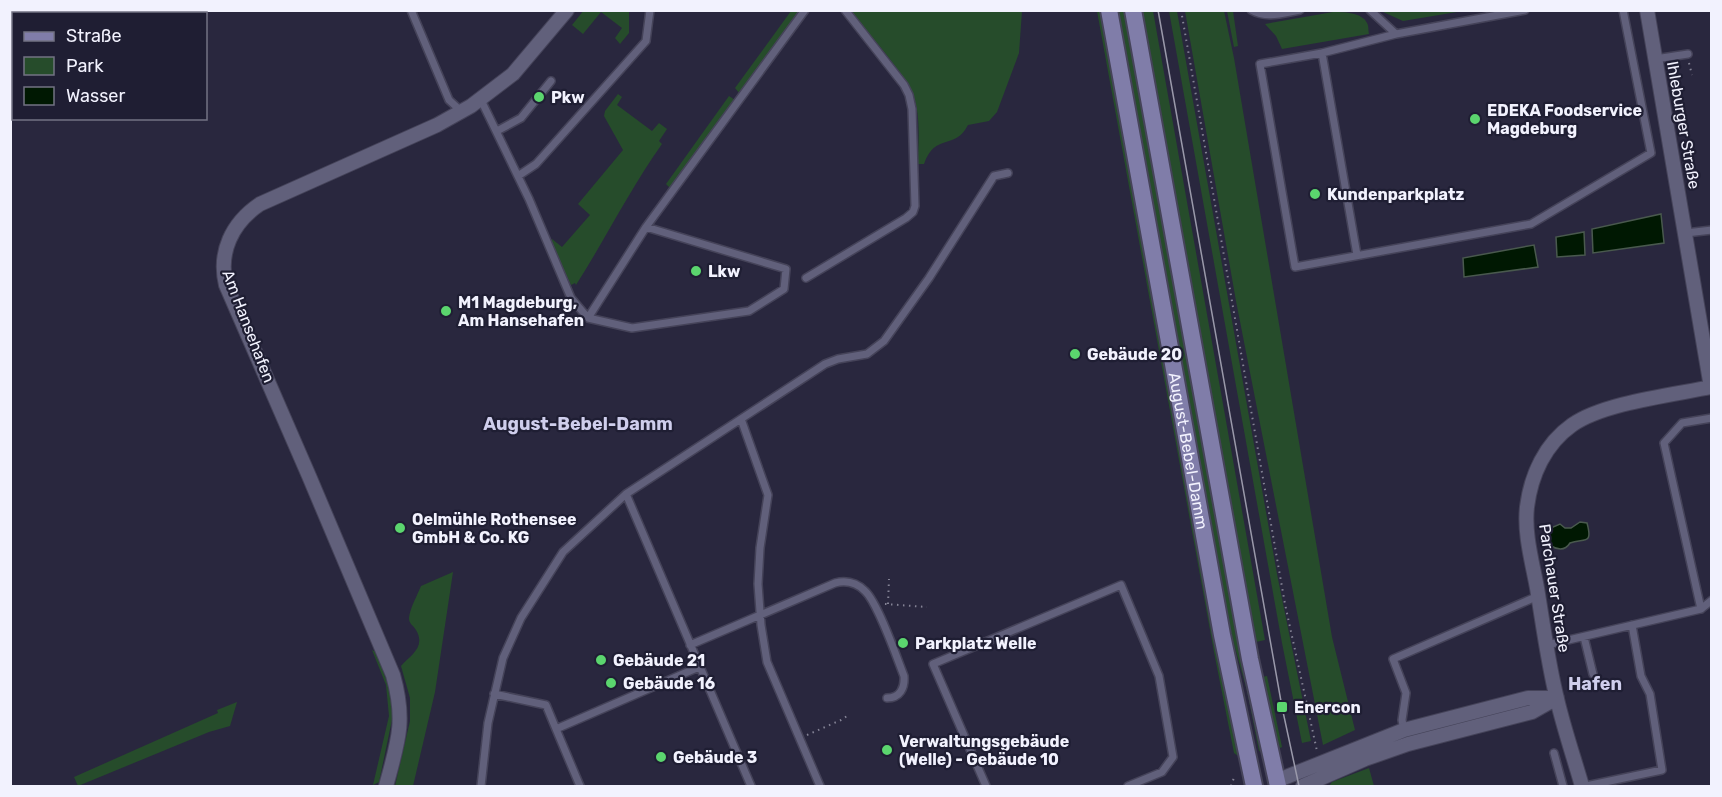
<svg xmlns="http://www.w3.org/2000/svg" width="1722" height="797" font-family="Rubik,sans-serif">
<rect width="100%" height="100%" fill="#29273e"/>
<path fill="#264c2b" d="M584 10 629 11V33L620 44 615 38 622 28 601 12 583 34 572 25Z
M791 11H801L740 94 735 88Z
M850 11H1022L1019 53 997 112 989 121 968 125C955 151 935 132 924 164H918C918 143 921 118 914 98 906 74 867 32 850 11Z
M1097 11H1100L1208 607 1238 756 1234 753 1214 652Z
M1117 11H1126L1262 750 1261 752 1259 751 1247 691 1229 626Z
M1141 11H1153L1265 640 1256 642Z
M1169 11H1177L1277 574 1311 741 1302 743 1282 643Z
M1185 11H1224L1234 58 1332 637 1355 730 1323 745 1236 301Z
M1227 11H1233L1238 46 1234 47Z
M1381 11V10L1463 11 1403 21Z
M1333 12C1343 12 1362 12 1367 23 1369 26 1368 30 1369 34L1282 49 1276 36 1265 24Z
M618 94 622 97 617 105 652 131 659 123 667 129 659 141 662 144C630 189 606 238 576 285L575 283 571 285 550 242 552 239 562 247 590 215 578 204 623 150 604 116 605 111Z
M729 96 735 100 671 189 666 184Z
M453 572 435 692 413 786H395L410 721V698L401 666C411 655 426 647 416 630 413 625 409 624 409 618 410 608 417 596 421 586Z
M372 650 376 652 389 687 393 715 379 782 373 785 389 716 386 685Z
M1267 676 1282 747 1280 748 1275 735 1262 677Z
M237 702 230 726 209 732 78 786 74 777 218 713 217 710Z
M1369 768 1374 786H1329L1332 782Z"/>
<path fill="#001802" stroke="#49594e" stroke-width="1.5" d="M11 10H164V11L157 14H14V76L11 77Z
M1661 214 1664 243 1593 253 1592 229Z
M1584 232 1585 255 1557 257 1556 237Z
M1534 245 1538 267 1464 277 1463 258Z
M1580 522 1587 523C1593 545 1585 538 1570 543 1565 551 1558 550 1551 546L1549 532 1553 527 1560 524 1565 528H1571Z"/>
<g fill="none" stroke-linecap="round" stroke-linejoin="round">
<g stroke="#454359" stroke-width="10">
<path id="service" d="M411 10 449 100 462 112
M1251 10C1267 19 1283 13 1300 10
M1370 10 1396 34
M1525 10 1396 34 1322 53 1260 64 1295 267 1531 224 1651 153 1623 10
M1322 53 1357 255
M1655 59 1688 54
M481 100 529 199 571 298 588 318 632 328 749 311 784 289 786 269 646 227
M497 131 521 118 551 81
M518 176 536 164 646 41 650 10
M1686 233 1712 230
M806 278 906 218 913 212 915 206 912 109 909 95 904 85 845 10
M588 318 646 227 805 10
M741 419 768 495 760 548 758 584 761 625 767 662 820 786
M626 494 751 786
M1701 609 1664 443 1682 423 1712 418
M1584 637 1593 674
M690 645 835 583C847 580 857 583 865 591 878 603 897 658 904 676 905 688 900 698 887 698
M1547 645 1701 609 1712 600
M494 694 546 705 556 729
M1404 730 1402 720 1406 693 1393 659 1538 596
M1554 753 1563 786
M481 786 488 723 503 658 521 618 563 552 626 494 825 364 838 359 867 354 884 341 929 278 994 176 1008 173
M580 786 556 729 699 667
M986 786 933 664 1121 585 1159 676 1173 757 1162 772 1128 786
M1586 786 1662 770 1650 694 1641 676 1632 625"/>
</g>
<g stroke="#454359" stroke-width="16">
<path id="minor" d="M1276 781 1404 730 1528 698H1557
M386 786C398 742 406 721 393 675L309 476 226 285C218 252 232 223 260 204L437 125 471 106 513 74 567 10
M1303 786 1365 759 1408 744 1532 712 1555 699
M1582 786C1574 758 1564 729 1557 699 1548 663 1543 624 1537 588 1532 561 1524 533 1527 507 1531 475 1545 444 1572 425 1603 403 1672 395 1711 387L1647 10"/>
</g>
<g stroke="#454359" stroke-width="20">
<g id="secondary">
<path id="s1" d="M1109 10 1222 635 1254 786"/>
<path d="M1133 10 1250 659 1278 786"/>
</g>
</g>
<path stroke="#848395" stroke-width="2" stroke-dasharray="1.5 4.5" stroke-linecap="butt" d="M1181 10 1285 604 1317 751
M1689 63 1692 75
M885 604 927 607
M888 604 889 579
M807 735 841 720 850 714
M1231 786 1235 775"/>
<use href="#service" stroke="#61607b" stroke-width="7"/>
<use href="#minor" stroke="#61607b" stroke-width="14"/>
<use href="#secondary" stroke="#807da9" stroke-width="16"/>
<path stroke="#9a99aa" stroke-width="1.5" d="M1158 10 1282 707 1299 786"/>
</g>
<g fill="#5bd56e" stroke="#1f1e33" stroke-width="2">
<circle cx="539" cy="97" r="6"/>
<circle cx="1475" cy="119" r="6"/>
<circle cx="1315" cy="194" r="6"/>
<circle cx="696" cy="271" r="6"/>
<circle cx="446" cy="311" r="6"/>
<circle cx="1075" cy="354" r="6"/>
<circle cx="400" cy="528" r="6"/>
<circle cx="903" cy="643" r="6"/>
<circle cx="601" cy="660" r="6"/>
<circle cx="611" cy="683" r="6"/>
<rect x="1276" y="701" width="12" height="12" rx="3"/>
<circle cx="887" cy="750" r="6"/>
<circle cx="661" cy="757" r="6"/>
</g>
<g text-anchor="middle" stroke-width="4.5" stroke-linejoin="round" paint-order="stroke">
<g font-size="16" font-weight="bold" fill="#f2f2fe" stroke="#1f1e33" text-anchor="start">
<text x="551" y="103">Pkw</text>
<text x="1487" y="116">EDEKA Foodservice<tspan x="1487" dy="18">Magdeburg</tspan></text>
<text x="1327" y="200">Kundenparkplatz</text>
<text x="708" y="277">Lkw</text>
<text x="458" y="308">M1 Magdeburg,<tspan x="458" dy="18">Am Hansehafen</tspan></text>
<text x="1087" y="360">Gebäude 20</text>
<text x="412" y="525">Oelmühle Rothensee<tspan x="412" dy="18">GmbH &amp; Co. KG</tspan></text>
<text x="915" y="649">Parkplatz Welle</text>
<text x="613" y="666">Gebäude 21</text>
<text x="623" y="689">Gebäude 16</text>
<text x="1294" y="713">Enercon</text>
<text x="899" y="747">Verwaltungsgebäude<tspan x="899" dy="18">(Welle) - Gebäude 10</tspan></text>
<text x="673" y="763">Gebäude 3</text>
</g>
<g font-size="16" fill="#f2f2fe" stroke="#1f1e33">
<text transform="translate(1684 125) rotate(80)" y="6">Ihleburger Straße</text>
<text transform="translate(249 326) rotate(69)" y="6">Am Hansehafen</text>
<text dy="6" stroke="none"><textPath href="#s1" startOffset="448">August-Bebel-Damm</textPath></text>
<text transform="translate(1555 588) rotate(81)" y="6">Parchauer Straße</text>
</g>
<g font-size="18" font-weight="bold" fill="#cfceec" stroke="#1f1e33">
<text x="578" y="430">August-Bebel-Damm</text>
<text x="1595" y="690">Hafen</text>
</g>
</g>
<rect width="1722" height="797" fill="none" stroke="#f2f2fe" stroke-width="24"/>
<rect x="12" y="12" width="195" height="108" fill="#1f1e33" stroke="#737384" stroke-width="1.5"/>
<rect x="24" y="32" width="30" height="9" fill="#807da9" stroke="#737384" stroke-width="1.5"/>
<text x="66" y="42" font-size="18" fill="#f2f2fe">Straße</text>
<rect x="24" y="57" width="30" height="18" fill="#264c2b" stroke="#737384" stroke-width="1.5"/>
<text x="66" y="72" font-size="18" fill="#f2f2fe">Park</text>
<rect x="24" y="87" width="30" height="18" fill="#001802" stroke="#737384" stroke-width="1.5"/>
<text x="66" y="102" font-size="18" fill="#f2f2fe">Wasser</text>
</svg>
